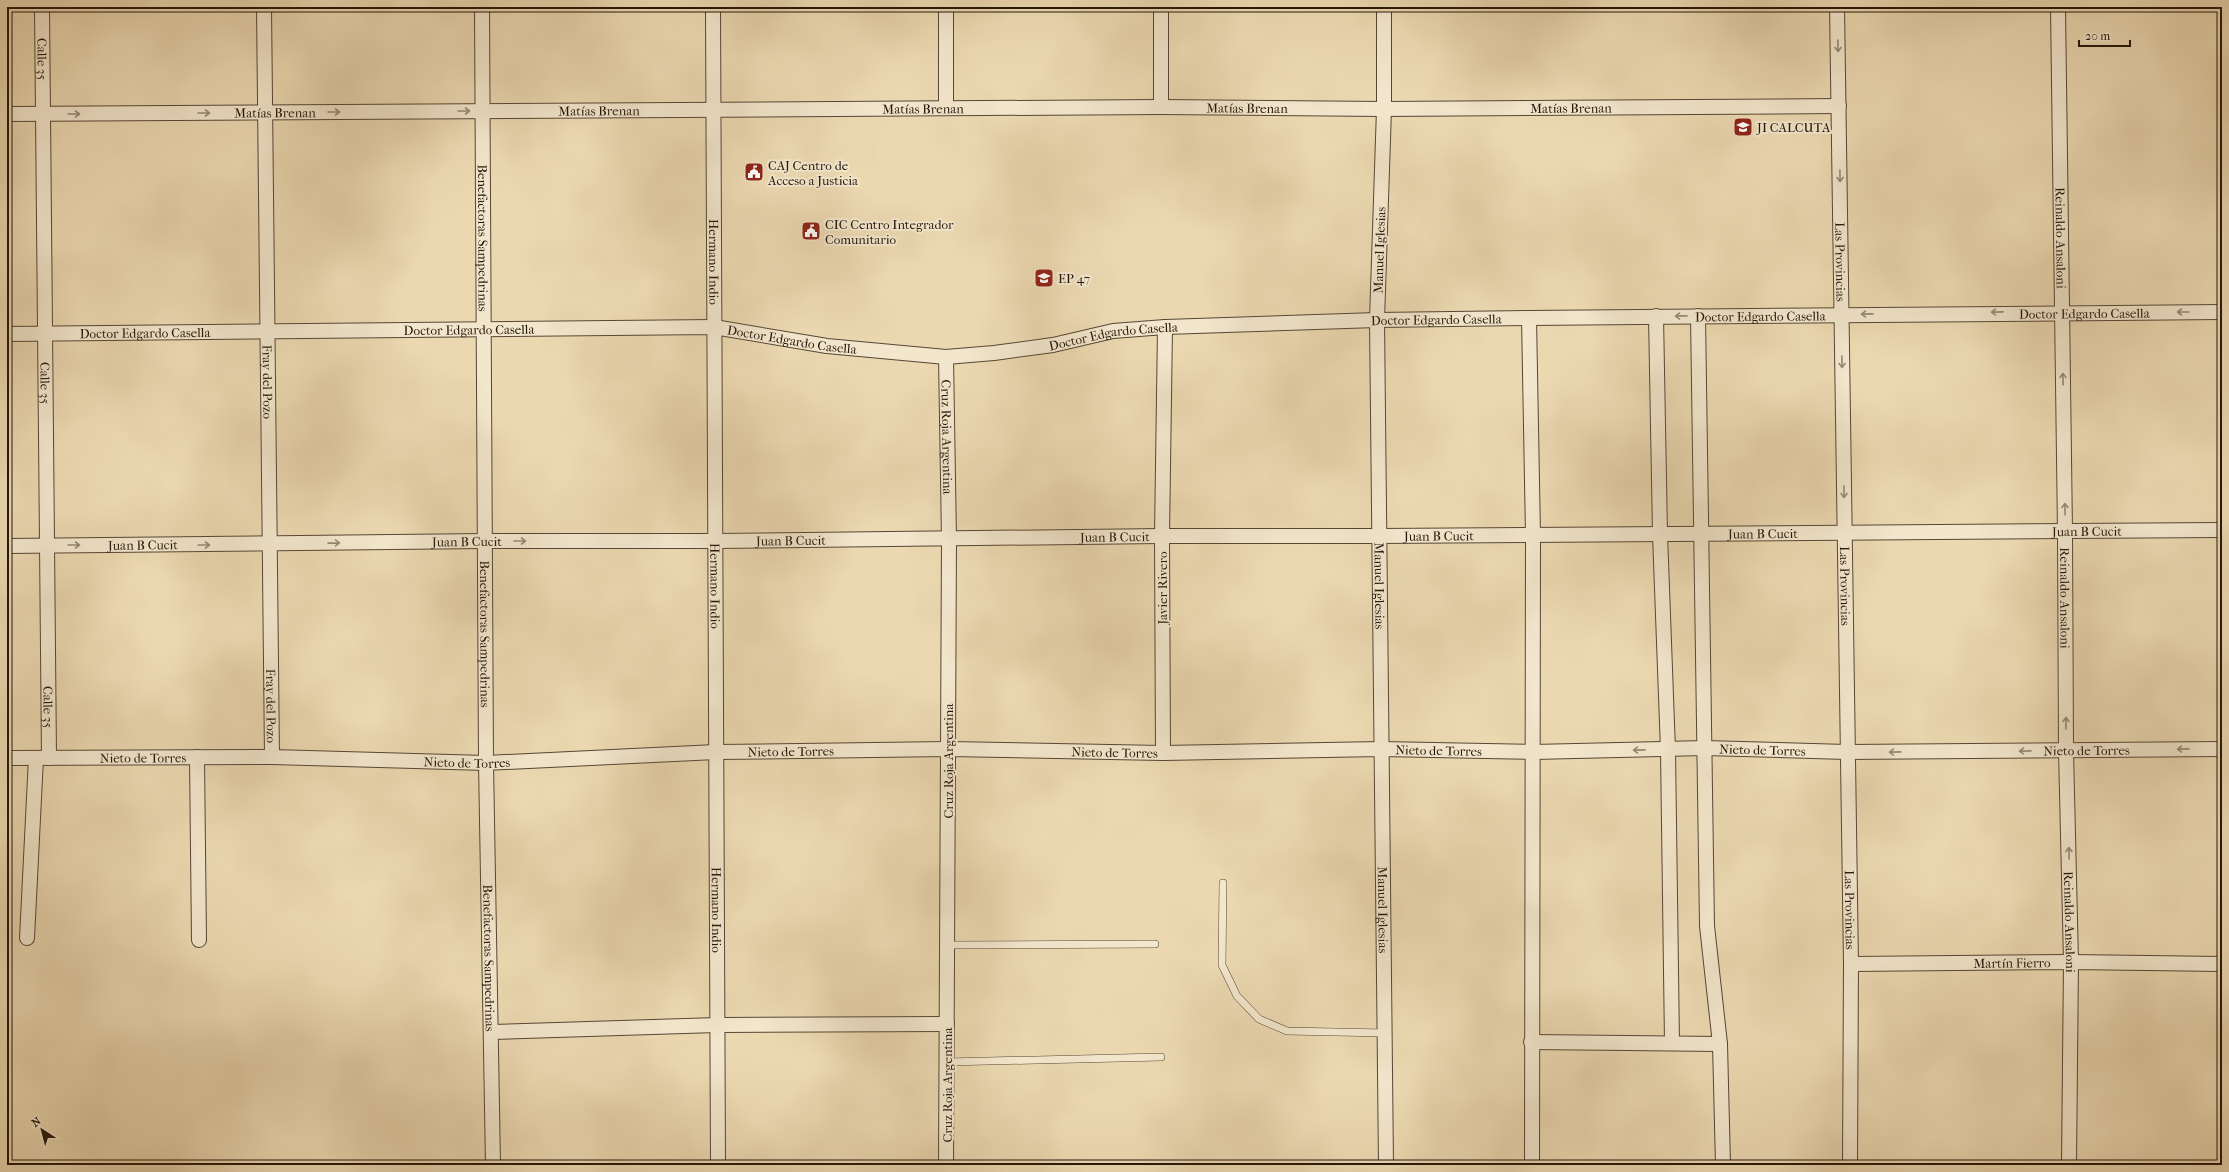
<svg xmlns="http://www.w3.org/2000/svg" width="2229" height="1172" font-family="'IM FELL French Canon',serif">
<rect width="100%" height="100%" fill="#ebd8b1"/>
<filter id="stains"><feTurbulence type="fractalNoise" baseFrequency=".005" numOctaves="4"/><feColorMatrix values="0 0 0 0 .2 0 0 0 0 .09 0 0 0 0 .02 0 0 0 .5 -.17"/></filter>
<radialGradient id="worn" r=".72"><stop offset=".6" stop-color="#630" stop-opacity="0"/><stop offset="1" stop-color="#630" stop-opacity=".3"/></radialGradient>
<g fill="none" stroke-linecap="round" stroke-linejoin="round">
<g stroke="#564734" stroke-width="8">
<path id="lane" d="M1223 883 1222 965 1237 996 1259 1019 1287 1031 1385 1033
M948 945 1155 944
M947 1062 1161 1057"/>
</g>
<g stroke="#564734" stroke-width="16">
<g id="street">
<path id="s1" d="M42 7 49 758"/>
<path id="s2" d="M264 7 272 757"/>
<path id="s3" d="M482 7 486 763 493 1165"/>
<path id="s4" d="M713 7 718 1165"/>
<path d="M1161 7V107"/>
<path id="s5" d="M1384 7V109L1377 320 1386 1165"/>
<path id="s6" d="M1837 7 1851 964 1850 1165"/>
<path id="s7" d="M2058 7 2065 532 2066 750 2071 962 2069 1165"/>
<path d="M946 108V7"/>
<path id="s8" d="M7 114 1161 107 1384 109 1839 106"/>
<path d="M1656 316 1660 534 1668 750 1672 1043"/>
<path d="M1698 316 1707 926 1720 1044 1723 1165"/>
<path d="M1529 318 1533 535 1532 1165"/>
<path id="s9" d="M7 334 714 327 827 346 946 357 994 353 1053 345 1113 331 1165 327 1377 320 1529 318 2222 312"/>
<path id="s10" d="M946 357 949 539 946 1165"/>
<path id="s11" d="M7 546 485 541H715L1162 536H1380L2222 530"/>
<path d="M1163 753 1162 536 1165 327"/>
<path d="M197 757 199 940"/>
<path id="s12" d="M7 758 272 757 486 763 716 752 949 749 1163 753 1381 749 1533 752 1705 748 1847 752 2222 749"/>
<path d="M27 938 36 758"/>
<path id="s13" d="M1851 964 2071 962 2222 964"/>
<path d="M492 1032 717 1025 947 1024"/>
<path d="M1531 1042 1720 1044"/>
</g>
</g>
<use href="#lane" stroke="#f2e6cc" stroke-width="7"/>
<use href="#street" stroke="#f2e6cc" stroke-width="14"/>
</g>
<defs><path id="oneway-shaft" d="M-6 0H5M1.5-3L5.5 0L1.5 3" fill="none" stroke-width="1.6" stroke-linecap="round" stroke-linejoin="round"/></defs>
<g stroke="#958975">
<use href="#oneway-shaft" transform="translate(1838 46) rotate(89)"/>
<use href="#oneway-shaft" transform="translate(464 111)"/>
<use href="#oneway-shaft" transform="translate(334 112)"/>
<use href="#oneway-shaft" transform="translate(204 113)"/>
<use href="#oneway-shaft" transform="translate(74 114)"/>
<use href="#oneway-shaft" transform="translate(1840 176) rotate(89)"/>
<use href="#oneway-shaft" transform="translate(1997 312) rotate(179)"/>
<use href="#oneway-shaft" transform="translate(2183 312) rotate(180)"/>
<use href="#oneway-shaft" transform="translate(1867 314) rotate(179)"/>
<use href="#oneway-shaft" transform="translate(1681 316) rotate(179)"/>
<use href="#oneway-shaft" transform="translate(1842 362) rotate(89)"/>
<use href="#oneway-shaft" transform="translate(2063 379) rotate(-91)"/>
<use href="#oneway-shaft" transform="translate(1844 492) rotate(89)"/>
<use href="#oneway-shaft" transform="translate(2065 509) rotate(-91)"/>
<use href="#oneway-shaft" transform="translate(520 541)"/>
<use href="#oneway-shaft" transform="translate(334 543) rotate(-1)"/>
<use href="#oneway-shaft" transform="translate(74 545)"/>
<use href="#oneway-shaft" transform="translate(204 545)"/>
<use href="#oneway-shaft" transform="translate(2066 723) rotate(-90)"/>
<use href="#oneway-shaft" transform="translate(2183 749) rotate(179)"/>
<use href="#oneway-shaft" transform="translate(1639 750) rotate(179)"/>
<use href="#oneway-shaft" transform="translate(2025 751) rotate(179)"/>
<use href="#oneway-shaft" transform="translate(1895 752) rotate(179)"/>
<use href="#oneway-shaft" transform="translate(2069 853) rotate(-91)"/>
</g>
<defs>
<g id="school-square" transform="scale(1)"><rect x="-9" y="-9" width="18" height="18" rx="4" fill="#8f2418" stroke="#f2e6cc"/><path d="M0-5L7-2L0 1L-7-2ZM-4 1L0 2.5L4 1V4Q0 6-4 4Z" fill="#fff"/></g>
<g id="civic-square" transform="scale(1)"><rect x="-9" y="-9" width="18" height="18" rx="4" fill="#8f2418" stroke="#f2e6cc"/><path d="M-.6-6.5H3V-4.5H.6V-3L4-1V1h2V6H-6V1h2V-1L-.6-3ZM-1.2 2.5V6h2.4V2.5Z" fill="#fff"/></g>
</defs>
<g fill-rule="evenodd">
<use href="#school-square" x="1743" y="127"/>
<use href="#civic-square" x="754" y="172"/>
<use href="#civic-square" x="811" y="231"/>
<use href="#school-square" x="1044" y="278"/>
</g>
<g text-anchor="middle" stroke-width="4" stroke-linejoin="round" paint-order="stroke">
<g font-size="13" fill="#24170b" stroke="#f2e6cc">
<text dy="5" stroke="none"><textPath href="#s1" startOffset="52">Calle 35</textPath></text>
<text dy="5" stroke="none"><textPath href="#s8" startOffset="1564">Matías Brenan</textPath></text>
<text dy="5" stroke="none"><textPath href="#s8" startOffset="916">Matías Brenan</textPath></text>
<text dy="5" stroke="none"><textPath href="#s8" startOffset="1240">Matías Brenan</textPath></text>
<text dy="5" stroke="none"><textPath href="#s8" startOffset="592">Matías Brenan</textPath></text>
<text dy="5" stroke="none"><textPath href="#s8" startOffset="268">Matías Brenan</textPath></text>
<text dy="5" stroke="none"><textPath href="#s3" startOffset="231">Benefactoras Sampedrinas</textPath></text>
<text dy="5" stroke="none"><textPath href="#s7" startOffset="231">Reinaldo Ansaloni</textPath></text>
<text transform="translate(1379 250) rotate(-88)" y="5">Manuel Iglesias</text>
<text dy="5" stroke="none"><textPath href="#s4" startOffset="255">Hermano Indio</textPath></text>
<text dy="5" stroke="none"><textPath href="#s6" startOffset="255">Las Provincias</textPath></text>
<text dy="5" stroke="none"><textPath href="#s9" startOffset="2082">Doctor Edgardo Casella</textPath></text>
<text dy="5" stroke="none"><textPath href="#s9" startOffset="1758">Doctor Edgardo Casella</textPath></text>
<text dy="5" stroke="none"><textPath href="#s9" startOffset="1434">Doctor Edgardo Casella</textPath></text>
<text dy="5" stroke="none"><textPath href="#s9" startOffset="462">Doctor Edgardo Casella</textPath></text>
<text dy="5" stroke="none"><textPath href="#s9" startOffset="138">Doctor Edgardo Casella</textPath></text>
<text dy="5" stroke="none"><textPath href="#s9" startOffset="1110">Doctor Edgardo Casella</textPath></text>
<text dy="5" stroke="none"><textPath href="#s9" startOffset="786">Doctor Edgardo Casella</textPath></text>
<text dy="5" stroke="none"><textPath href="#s1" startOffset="376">Calle 35</textPath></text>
<text dy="5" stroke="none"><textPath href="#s2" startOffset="375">Fray del Pozo</textPath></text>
<text dy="5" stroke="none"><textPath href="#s10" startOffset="80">Cruz Roja Argentina</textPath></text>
<text dy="5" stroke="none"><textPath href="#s11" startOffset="2080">Juan B Cucit</textPath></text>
<text dy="5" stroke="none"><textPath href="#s11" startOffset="1756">Juan B Cucit</textPath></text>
<text dy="5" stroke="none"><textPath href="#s11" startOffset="1432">Juan B Cucit</textPath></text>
<text dy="5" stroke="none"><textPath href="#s11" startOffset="1108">Juan B Cucit</textPath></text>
<text dy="5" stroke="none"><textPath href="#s11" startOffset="784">Juan B Cucit</textPath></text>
<text dy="5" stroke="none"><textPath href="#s11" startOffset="460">Juan B Cucit</textPath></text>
<text dy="5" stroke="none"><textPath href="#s11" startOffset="136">Juan B Cucit</textPath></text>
<text dy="5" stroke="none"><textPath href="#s4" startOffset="579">Hermano Indio</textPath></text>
<text dy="5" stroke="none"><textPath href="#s5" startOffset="579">Manuel Iglesias</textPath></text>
<text dy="5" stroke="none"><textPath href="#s6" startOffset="579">Las Provincias</textPath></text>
<text transform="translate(1162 588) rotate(-90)" y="5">Javier Rivero</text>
<text dy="5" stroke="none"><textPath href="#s7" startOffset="591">Reinaldo Ansaloni</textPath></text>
<text dy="5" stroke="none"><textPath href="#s3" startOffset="627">Benefactoras Sampedrinas</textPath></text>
<text dy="5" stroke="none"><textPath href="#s1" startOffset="700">Calle 35</textPath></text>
<text dy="5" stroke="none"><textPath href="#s2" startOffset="699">Fray del Pozo</textPath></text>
<text dy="5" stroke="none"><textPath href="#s12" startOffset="1432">Nieto de Torres</textPath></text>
<text dy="5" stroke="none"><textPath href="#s12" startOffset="1756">Nieto de Torres</textPath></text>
<text dy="5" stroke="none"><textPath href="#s12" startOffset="2080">Nieto de Torres</textPath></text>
<text dy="5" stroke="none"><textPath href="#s12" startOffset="784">Nieto de Torres</textPath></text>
<text dy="5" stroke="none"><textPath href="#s12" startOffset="1108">Nieto de Torres</textPath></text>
<text dy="5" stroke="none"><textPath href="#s12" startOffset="136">Nieto de Torres</textPath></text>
<text dy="5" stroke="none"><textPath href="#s12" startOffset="460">Nieto de Torres</textPath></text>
<text transform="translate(948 761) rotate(-90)" y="5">Cruz Roja Argentina</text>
<text dy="5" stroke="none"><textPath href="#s4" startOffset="903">Hermano Indio</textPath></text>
<text dy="5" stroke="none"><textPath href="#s5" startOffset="903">Manuel Iglesias</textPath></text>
<text dy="5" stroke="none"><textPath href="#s6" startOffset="903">Las Provincias</textPath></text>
<text dy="5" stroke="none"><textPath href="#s7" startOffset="915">Reinaldo Ansaloni</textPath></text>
<text dy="5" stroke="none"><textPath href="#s3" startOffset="951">Benefactoras Sampedrinas</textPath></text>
<text dy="5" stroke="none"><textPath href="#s13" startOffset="161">Martín Fierro</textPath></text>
<text transform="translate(947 1085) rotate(-90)" y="5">Cruz Roja Argentina</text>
</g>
<g font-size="13" fill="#24170b" stroke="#f2e6cc" text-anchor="start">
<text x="1757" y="132">JI CALCUTA</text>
<text x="768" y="170">CAJ Centro de<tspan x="768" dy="15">Acceso a Justicia</tspan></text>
<text x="825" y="229">CIC Centro Integrador<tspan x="825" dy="15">Comunitario</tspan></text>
<text x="1058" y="283">EP 47</text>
</g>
</g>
<rect width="2229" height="1172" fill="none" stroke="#ebd8b1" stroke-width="24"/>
<rect x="8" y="8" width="2213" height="1156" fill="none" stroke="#24170b" stroke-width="2"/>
<rect x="12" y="12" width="2205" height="1148" fill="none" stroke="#24170b"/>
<g transform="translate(42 1130) rotate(324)" stroke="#f2e6cc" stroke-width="3" paint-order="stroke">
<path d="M0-3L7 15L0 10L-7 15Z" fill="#24170b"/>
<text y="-6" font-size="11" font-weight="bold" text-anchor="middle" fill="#24170b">N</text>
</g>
<path d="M2079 40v6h51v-6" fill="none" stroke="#24170b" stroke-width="2"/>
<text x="2085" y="40" font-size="12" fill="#24170b" stroke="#f2e6cc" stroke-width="3" paint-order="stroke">20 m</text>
<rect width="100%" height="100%" filter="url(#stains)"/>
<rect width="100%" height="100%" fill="url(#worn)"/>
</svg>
